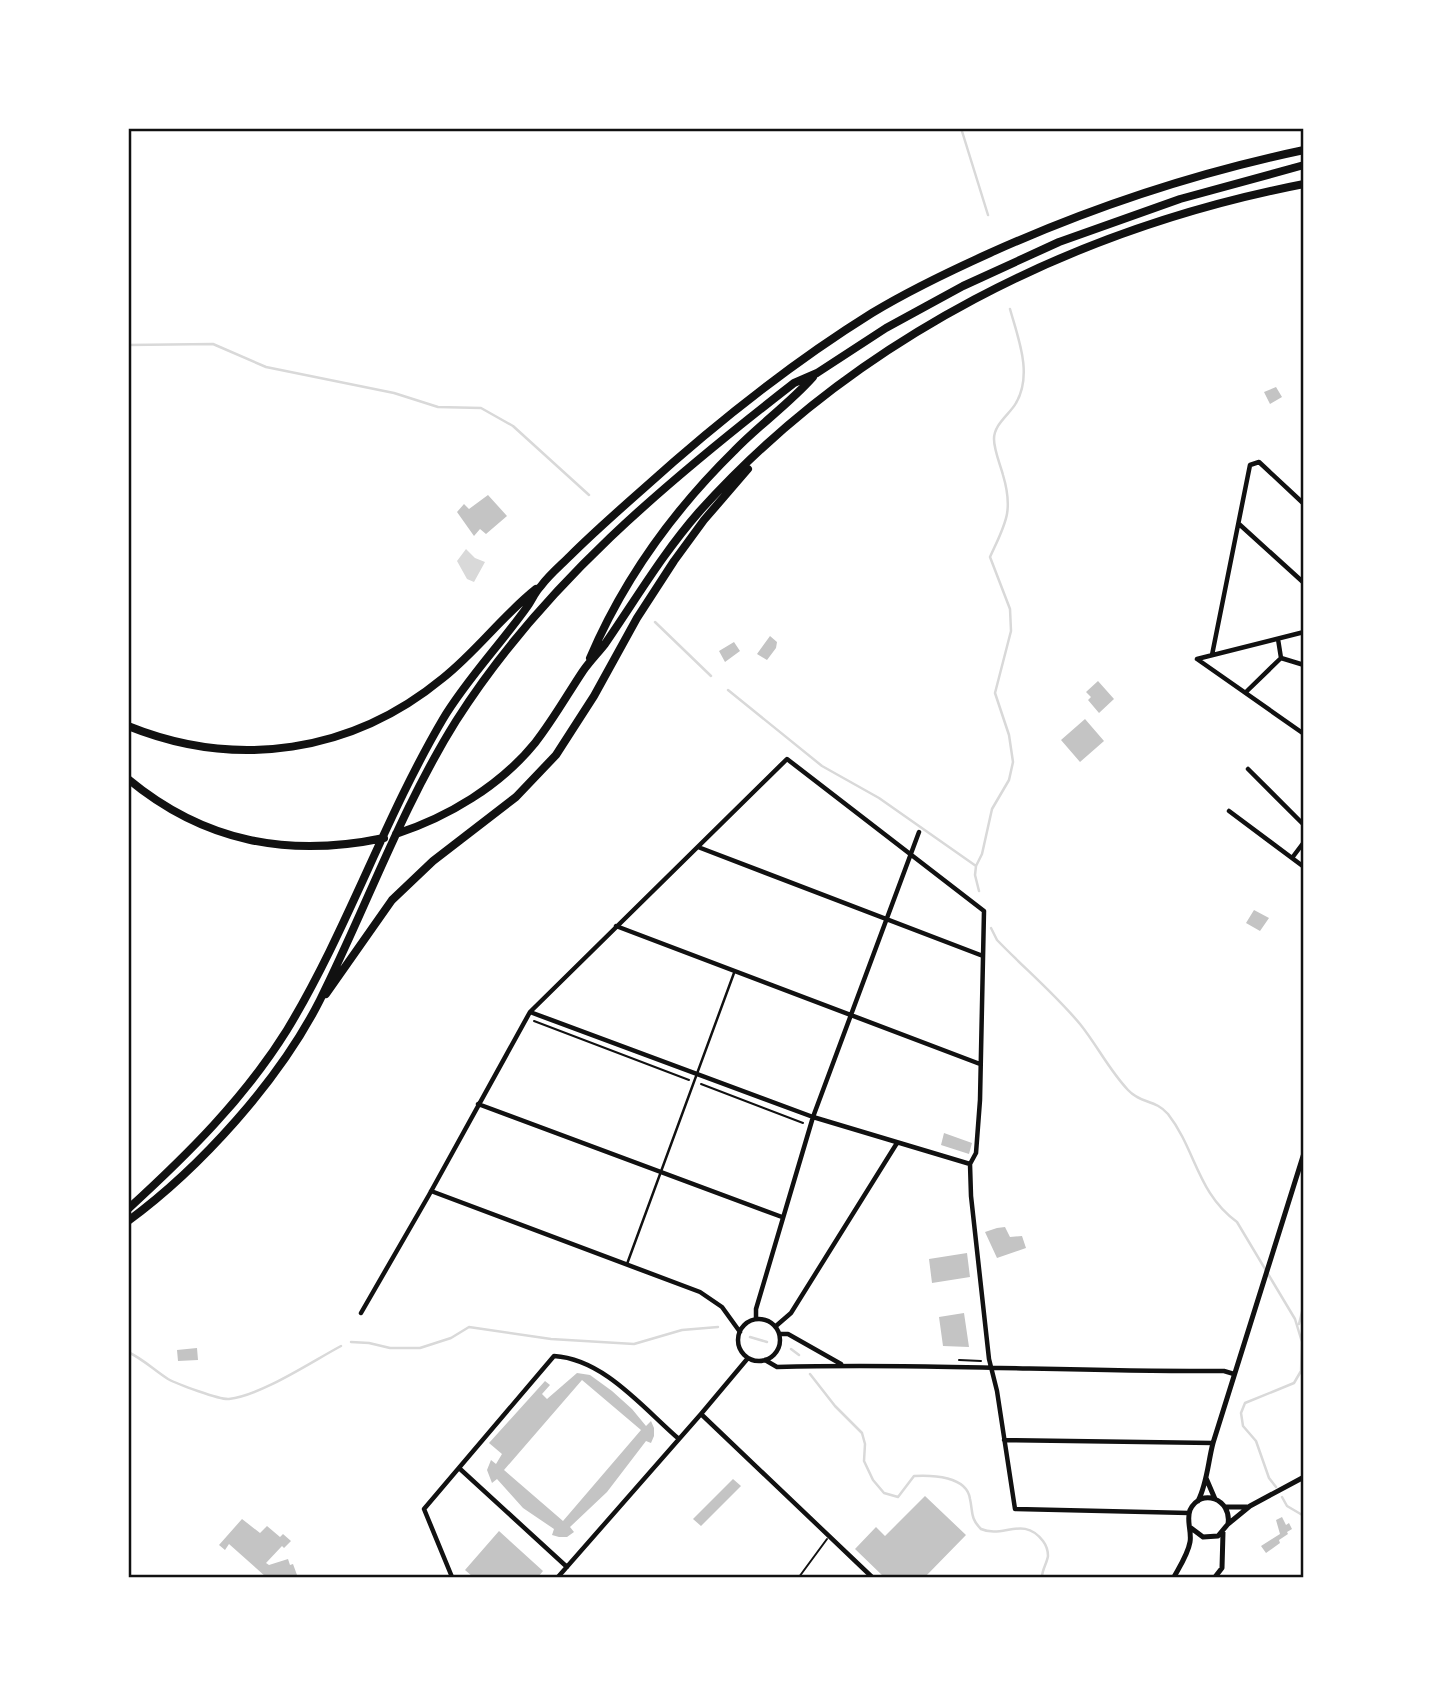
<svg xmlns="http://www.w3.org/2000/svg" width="1432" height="1705" font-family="Barlow,sans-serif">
<rect width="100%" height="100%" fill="#fff"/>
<path fill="#d9d9d9" d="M466 549 475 558 485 562 474 582 467 579 457 561Z"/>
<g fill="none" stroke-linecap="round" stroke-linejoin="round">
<path stroke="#d9d9d9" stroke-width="2.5" d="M961 128 988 215
M128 345 213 344 266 367 394 393 438 407 481 408 513 426 589 495
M655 622 711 676
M728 690 822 766 879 798 976 866
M979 891 975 875 976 866 982 854 992 809 1009 780 1013 762 1009 735 995 693 1011 631 1010 609 990 557C1005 524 1014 512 1003 475 1000 464 994 450 994 439 994 424 1010 414 1016 403 1033 374 1018 338 1010 309
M991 928 997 940C1024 968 1055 994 1080 1024 1097 1045 1109 1070 1128 1090 1141 1104 1155 1099 1168 1114 1196 1150 1197 1193 1237 1222L1295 1319 1302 1342 1301 1371 1294 1383 1245 1403 1241 1413 1243 1426 1256 1441 1269 1478 1276 1487
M1299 1324 1304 1304
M750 1337 767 1342
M351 1342 369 1343 390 1348H420L451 1338 469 1327 551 1339 634 1344 682 1330 718 1327
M791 1349 799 1355
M128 1352C143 1359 154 1370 168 1379 177 1384 220 1400 229 1399 262 1395 311 1362 341 1346
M810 1374 835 1406 862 1433 865 1444 864 1461 873 1480 884 1493 898 1497 914 1476C932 1475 967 1476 970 1499 973 1512 970 1518 981 1529 1003 1539 1023 1515 1043 1541 1046 1545 1048 1551 1048 1556 1047 1563 1042 1570 1042 1577
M1282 1497 1287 1506 1304 1516"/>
</g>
<path fill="#c4c4c4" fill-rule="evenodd" d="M1276 387 1282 397 1270 404 1264 392Z
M488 495 507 516 486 534 480 529 474 536 457 512 464 504 469 509Z
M770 636 777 642 776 648 767 660 757 654Z
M734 642 740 651 725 662 719 651Z
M1098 681 1114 699 1099 713 1088 700 1091 697 1086 692Z
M1085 719 1104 741 1080 762 1061 740Z
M1254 910 1269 918 1260 931 1246 923Z
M944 1133 972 1143 969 1154 941 1145Z
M1005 1227 1010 1237 1022 1236 1026 1248 997 1258 985 1232 997 1228Z
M967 1253 970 1277 932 1283 929 1259Z
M964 1313 969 1347 943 1346 939 1317Z
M197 1348 198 1360 178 1361 177 1350Z
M577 1373 590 1375 612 1391 632 1409 646 1426 651 1421 654 1428V1436L651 1443 646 1441 607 1492 570 1527 574 1532 567 1537H559L552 1535 554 1529 523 1508 497 1479 492 1483 487 1470 491 1460 496 1464 502 1454 489 1443 545 1381 550 1385 542 1394 547 1399ZM582 1380 641 1430 563 1521 504 1470Z
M733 1479 741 1486 701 1526 693 1519Z
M925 1496 966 1535 925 1577H884L855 1549 876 1527 885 1536Z
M1282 1517 1286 1525 1289 1523 1292 1529 1287 1532 1288 1534 1279 1540 1280 1543 1266 1553 1261 1546 1280 1534 1276 1520Z
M242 1519 260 1533 267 1526 280 1537 283 1534 291 1541 284 1548 282 1546 266 1563 269 1565 288 1559 290 1565 293 1564 297 1575 290 1577H266L229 1544 225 1550 219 1545Z
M499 1531 543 1571 538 1577H473L465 1570Z"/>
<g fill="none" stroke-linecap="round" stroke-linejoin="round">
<path stroke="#111" stroke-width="2" d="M534 1021 689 1080
M701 1084 803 1123
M959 1360 981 1361"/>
<path stroke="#111" stroke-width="2" d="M799 1577 827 1539"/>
<path stroke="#111" stroke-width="2.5" d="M627 1264 734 973"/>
<path stroke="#111" stroke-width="4.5" d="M1239 524 1304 583
M1278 639 1281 658 1304 665
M1212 655 1250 465 1259 462 1304 504
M1197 659 1304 734
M1197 659 1304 632
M1246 692 1281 658
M1248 769 1304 825
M1229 811 1304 867
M698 847 983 956
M1292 858 1304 842
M616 926 980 1064
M530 1012 813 1117 970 1164
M478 1104 782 1217
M431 1191 700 1292 722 1307 740 1332
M361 1313 429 1195 530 1012 787 759 984 911 980 1100 976 1153 970 1164 971 1196 989 1359 997 1391 1015 1509 1189 1513
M738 1340a21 21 0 1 1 42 0a21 21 0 1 1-42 0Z
M756 1319V1309L813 1117 919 832
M776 1326 791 1313 897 1143
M780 1334H788L841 1364
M765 1360 777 1367C926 1363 1075 1372 1224 1371L1234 1374
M701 1414 872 1577
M1004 1440 1213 1443
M459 1468 567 1567
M452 1577 424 1509 554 1356C604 1359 643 1408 679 1439
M558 1577 701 1414 748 1358"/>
<path stroke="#111" stroke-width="5" d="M1206 1478 1215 1499
M1198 1501C1207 1484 1208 1462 1213 1443L1304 1153
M1225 1507H1247
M1228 1524 1250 1506 1304 1477
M1174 1577C1180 1566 1188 1554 1190 1542 1192 1532 1186 1520 1190 1510 1201 1487 1232 1499 1228 1524L1218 1536 1203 1537 1191 1528
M1215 1577 1222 1568 1223 1532"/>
<path stroke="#111" stroke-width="8" d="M590 658C623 581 674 510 734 451 759 425 789 404 813 377
M128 726C237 770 352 753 443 678 477 651 502 616 536 589
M128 779C204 842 288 858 384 838
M396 834C448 817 500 786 535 743 553 720 567 695 583 671 590 661 598 653 605 644 636 599 663 553 699 512 855 338 1076 228 1304 184
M326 994 392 900 433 861 516 797 556 755 594 696 637 618 674 561 704 520 748 469
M128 1209C187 1155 244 1099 287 1030 347 931 384 819 443 719 467 679 500 645 527 607 532 600 535 592 541 586 549 575 560 566 570 556 593 533 618 511 643 489 715 424 790 364 872 313 910 290 950 271 990 253 1092 207 1195 173 1304 150
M128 1221C200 1168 279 1081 320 1000 366 908 401 809 456 721 542 585 669 480 794 383L817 373 886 328 963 286 1059 242 1180 199 1304 165"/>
</g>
<rect width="1432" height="1705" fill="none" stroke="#ffffff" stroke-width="259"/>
<rect x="130" y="130" width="1172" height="1446" fill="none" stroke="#111" stroke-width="2.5"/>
</svg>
